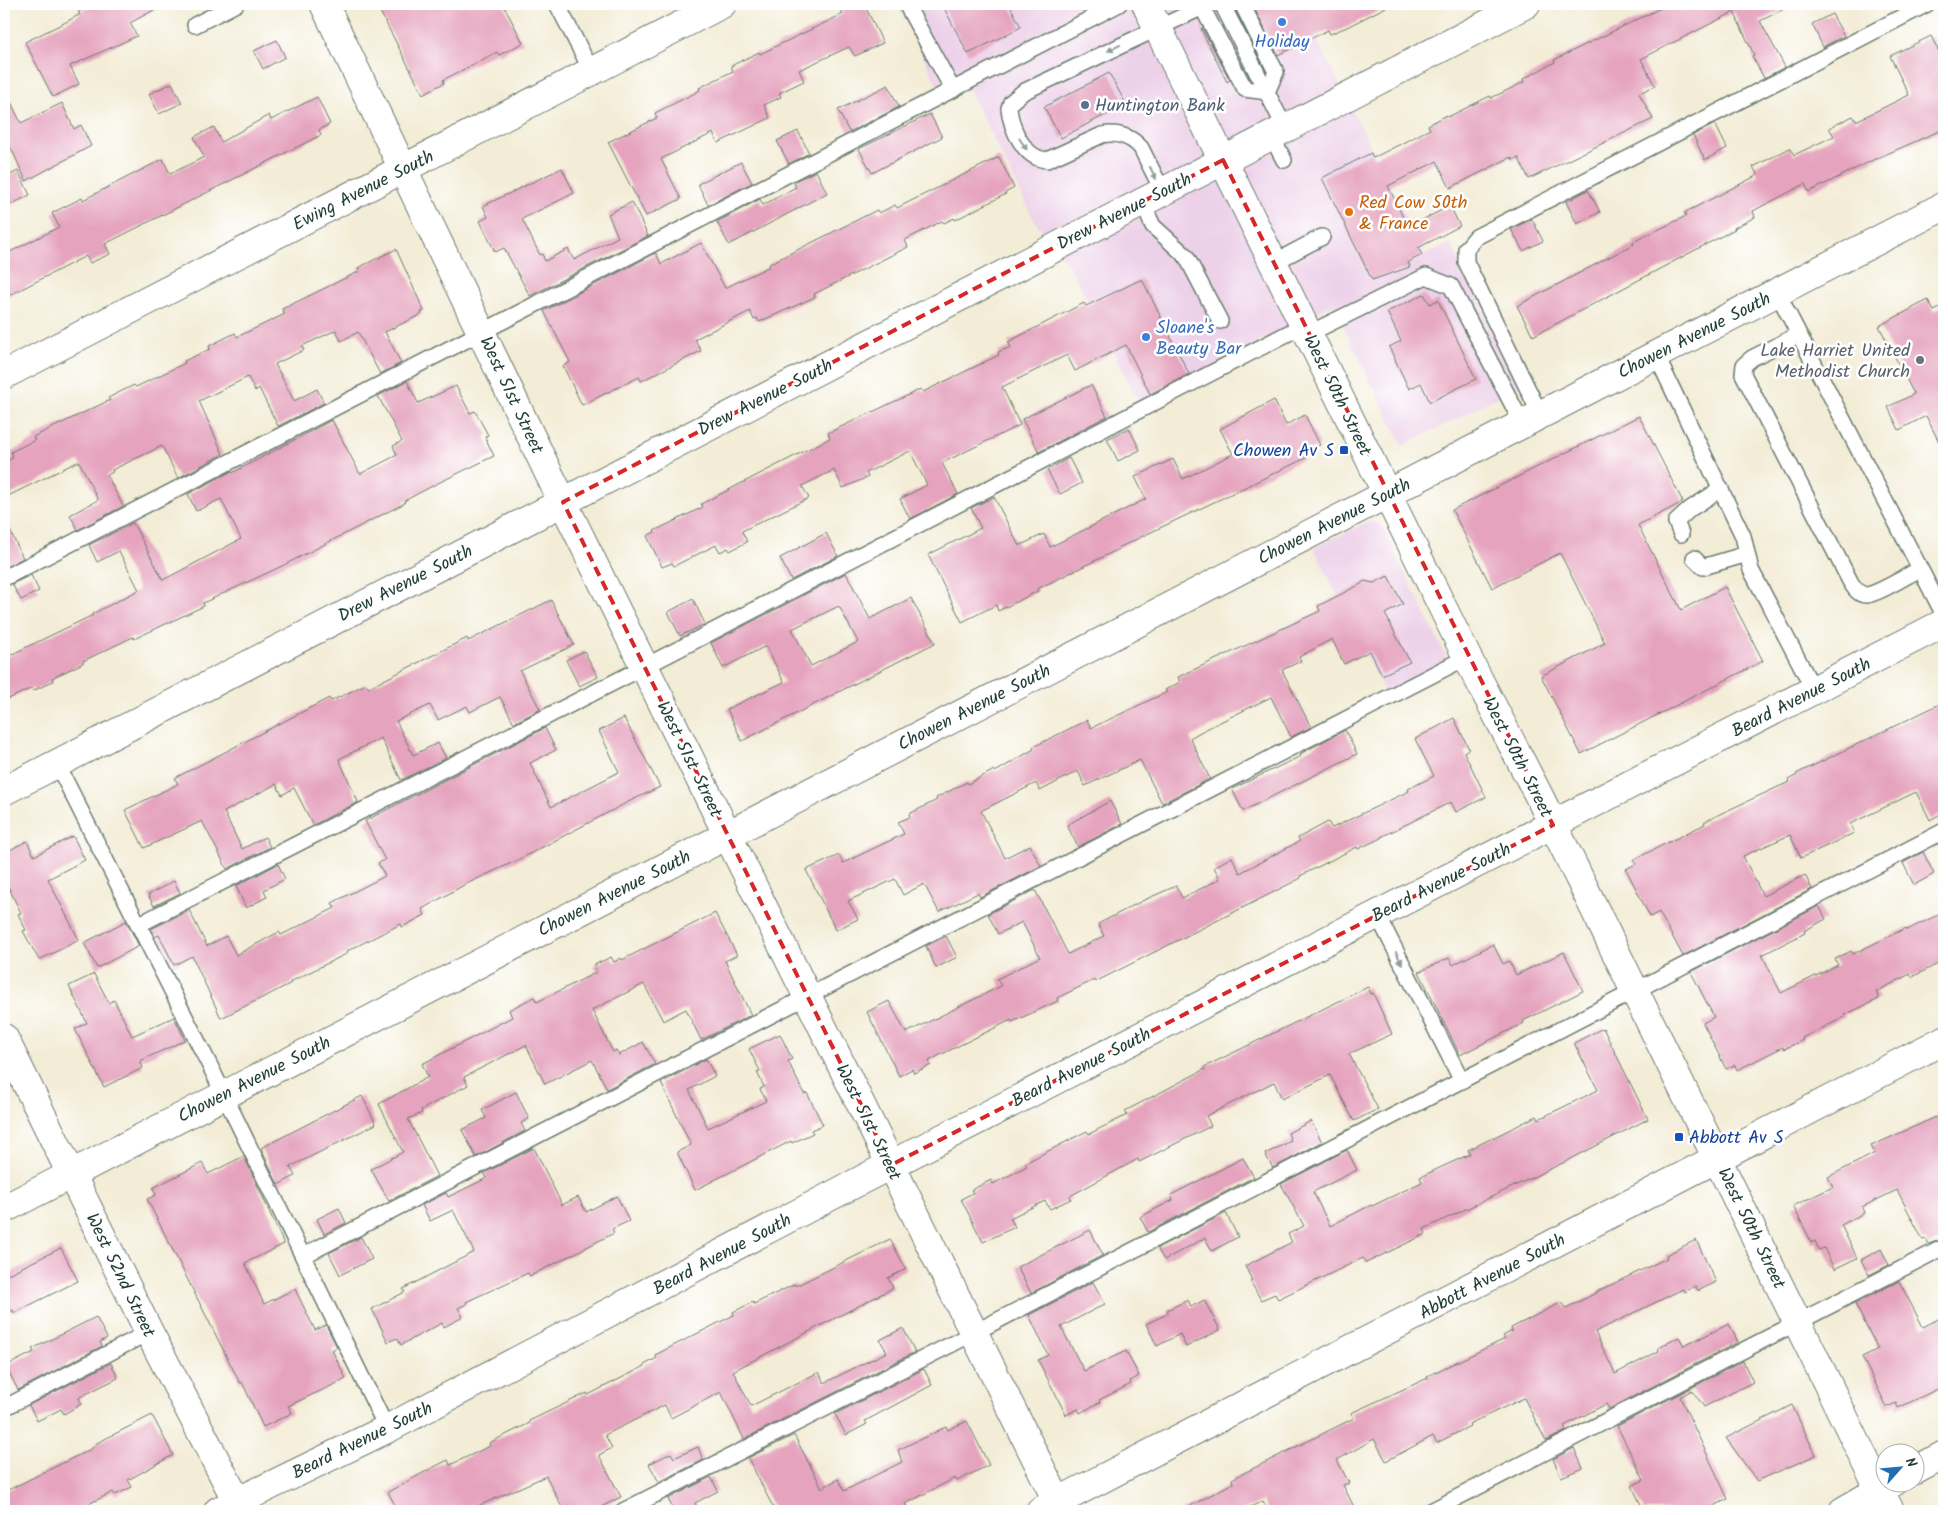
<svg xmlns="http://www.w3.org/2000/svg" width="1948" height="1515" font-family="Kalam,sans-serif">
<rect width="100%" height="100%" fill="#fff"/>
<filter id="ink" filterUnits="userSpaceOnUse"><feTurbulence type="fractalNoise" baseFrequency=".02" numOctaves="2"/><feDisplacementMap in="SourceGraphic" scale="10" xChannelSelector="R" yChannelSelector="G"/><feConvolveMatrix kernelMatrix="1 2 1 2 8 2 1 2 1" color-interpolation-filters="sRGB"/></filter>
<filter id="wash" filterUnits="userSpaceOnUse"><feTurbulence type="fractalNoise" baseFrequency=".0096" numOctaves="4" result="noise"/><feDisplacementMap in="SourceGraphic" scale="20" xChannelSelector="R" yChannelSelector="G"/><feGaussianBlur stdDeviation="1.12" result="paint"/><feColorMatrix in="noise" values="0 0 0 0 0 0 0 0 0 0 0 0 0 0 0 0 0 1.4 0 .05"/><feComposite in="paint" operator="in"/></filter>
<g filter="url(#wash)">
<rect width="100%" height="100%" fill="#f3ecd6"/>
<path fill="#edd1e9" d="M897 4H1299L1425 255 1450 243 1521 385 1403 446 1332 304 1140 403 1073 272 1034 220 969 90 941 92Z
M1373 521 1382 526 1452 669 1390 703 1314 548 1361 525Z"/>
<g id="blocks">
<path fill="#e5a3bd" fill-rule="evenodd" d="M95 4H165L130 23 137 36 70 66 79 84 53 97 25 42 68 21 80 14 78 12Z
M376 4H503L523 43 499 55 497 52 443 80 444 83 423 94Z
M855 4H864L883 43 855 56 849 47 799 70 804 81 779 93 781 97 764 105 770 118 718 143 713 133 661 159 681 199 646 216 608 142 657 118 655 113 693 94 700 90 699 88 733 71 731 66 759 52 760 54 843 14 841 10Z
M942 4H1009L1021 27 968 54Z
M1252 4H1392L1347 27 1330 34 1328 30 1278 55Z
M1669 4H1794L1760 21 1785 67 1764 78 1752 56 1754 55 1734 12 1641 59 1655 86 1639 93 1653 119 1529 179 1518 157 1513 160 1511 157 1450 188 1437 161 1388 186 1408 227 1450 206 1460 226 1418 248 1422 255 1408 262 1410 267 1372 280 1322 178 1371 153 1373 158 1430 129 1428 125 1447 115 1448 117 1490 96 1491 98 1524 82 1523 79 1555 62 1554 60Z
M1832 14 1844 36 1823 47 1812 24Z
M1202 28 1230 80 1227 82 1201 29Z
M1931 36 1944 62V129L1873 160 1809 192 1805 184 1753 211 1755 217 1734 228 1735 229 1533 336 1517 306 1634 244 1633 242 1686 216 1684 213 1758 175 1753 167 1790 148 1794 155 1834 136 1829 128 1853 116 1856 121 1909 95 1890 56Z
M277 40 285 57 263 69 254 51Z
M1109 73 1126 104 1061 138 1044 107Z
M172 83 182 103 159 114 149 94Z
M888 85 899 107 849 132 838 110Z
M4 88 21 123 62 103 74 129 81 125 91 146 26 181 4 132Z
M317 97 330 124 319 130 321 135 105 244 110 254 90 263 86 256 4 298V255L59 227 52 213 82 198 83 200 163 159 170 174 204 157 194 137 214 127 221 142 269 115 271 120Z
M930 114 942 137 872 173 859 149Z
M1715 124 1727 148 1705 160 1693 135Z
M798 131 809 153 789 164 777 141Z
M999 157 1014 188 1005 193 1006 194 955 220 954 218 944 223 942 221 905 240 908 247 814 294 815 297 759 322 757 318 754 320 750 311 695 339 701 351 641 381 639 377 582 405 563 366 570 362 544 311 656 253 661 264 701 243 725 288 770 266 769 264 877 210 879 213 895 205 897 208Z
M741 162 752 183 708 205 698 184Z
M562 168 574 193 522 219 540 255 542 254 545 261 568 249 574 260 618 237 608 214 632 202 648 236 530 296 504 248 495 252 480 221 488 217 483 206Z
M18 171 30 195 4 208V178Z
M816 171 827 193 729 245 717 222 760 199 763 205 796 187 794 183 797 180Z
M1588 190 1600 212 1577 224 1566 202Z
M1532 219 1543 241 1523 251 1511 229Z
M396 249 424 311 421 312 422 314 385 332 401 363 380 374 358 332 341 341 336 330 302 346 304 350 275 364 294 401 317 389 324 403 278 426 259 388 255 391 248 377 199 401 223 454 178 478 162 446 112 470 113 472 107 475 123 506 78 530 70 515 98 500 79 461 4 498V462L13 458 11 452 35 440 33 437 110 400 108 398 134 385 136 387 185 363 184 361 210 349 209 346 235 333 237 337 285 314 282 309 360 271 358 268Z
M1142 279 1189 374 1150 394 1126 345 1075 371 1067 355 1002 387 1020 425 942 463 958 494 910 519 900 499 927 485 910 451 866 473 868 477 843 488 834 470 802 486 809 498 742 531 747 542 730 551 728 548 720 552 716 545 674 566 672 563 662 567 647 536 655 532 654 531 703 507 701 504 830 438 828 433 921 389 923 392 999 355 998 352 1011 347 1008 342 1084 303 1086 306Z
M1424 294 1430 304 1438 300 1476 379 1430 402 1421 383 1409 389 1389 347 1401 341 1387 312Z
M1928 300 1934 311 1944 306V452L1926 416 1899 430 1888 407 1914 394 1879 326Z
M407 381 418 403 456 386 470 413 475 411 488 435 485 437 494 456 436 484 404 501 405 503 282 566 203 603 204 606 134 639 133 637 83 661V663L52 678 53 681 33 691 32 688 4 701V658L93 615 92 614 139 590 119 551 97 562 89 545 133 523 163 580 241 539 221 499 196 511 188 494 232 471V473L332 420 360 474 397 455 393 446 402 441 378 396Z
M1091 385 1107 416 1039 452 1022 419Z
M1274 400 1286 425 1305 415 1320 445 1305 452 1308 457 1118 548 1119 549 1037 589 1038 591 998 611 996 605 962 622 928 555 981 528 971 508 994 497 1019 546 1044 534 1050 547 1146 499 1135 477 1173 459 1183 479 1233 454 1220 429Z
M1639 416 1683 502 1638 525 1681 610 1725 587 1763 661 1581 754 1541 676 1605 643 1560 553 1492 588 1452 510Z
M1129 428 1140 450 1118 461 1107 439Z
M1069 458 1082 483 1060 494 1047 470Z
M4 518 23 558 4 568Z
M826 533 838 556 791 580 780 558Z
M846 573 870 619 911 598 935 643 742 741 727 709 784 682 766 646 723 668 711 643ZM839 606 858 642 811 666 792 629Z
M31 575 39 591 21 600 12 584Z
M1388 576 1403 604 1385 614 1410 662 1382 675 1370 651 1344 664 1332 639 1299 657 1301 661 1282 670 1311 727 1291 737 1271 697 1202 731 1190 738 1210 779 1162 803 1140 760 1085 786 1078 771 1040 791 1036 783 981 811 1005 858 1030 845 1041 866 980 897 978 893 939 912 924 884 903 895 895 879 848 901 858 919 836 930 806 870 839 855 843 863 904 834 898 822 910 817 909 814 937 800 936 798 967 782 968 784 994 770 995 772 1034 749 1033 747 1087 720 1091 728 1167 692 1165 690 1180 682 1178 677 1320 611 1318 606 1361 584 1364 581 1374 583Z
M693 599 705 624 680 636 668 612Z
M551 600 574 645 520 671 540 709 537 711 514 723 500 697 470 712 467 706 438 720 430 705 396 721 413 755 438 743 446 758 401 780 381 738 339 759 358 802 313 825 294 788 282 795 276 784 224 812 242 849 265 837 270 847 227 869 202 821 144 848 125 810 178 784 175 778 329 698 331 701 366 684 368 688 467 638 468 641Z
M584 651 598 677 579 686 566 660Z
M1944 702V812L1930 820 1916 792 1850 824 1854 833 1801 858 1790 835 1743 856 1763 896 1805 875 1812 889 1683 956 1659 912 1650 917 1626 869 1636 864 1633 860 1705 824 1704 822 1724 812 1789 782 1788 780 1797 775 1796 774Z
M624 718 660 787 628 802 520 859 464 885 422 909 425 915 402 927 401 924 347 951 348 953 290 982 291 983 274 992 221 1018 192 956 174 965 159 935 155 937 151 929 189 910 207 946 226 936 236 955 279 932 281 935 335 908 332 903 385 876 378 863 385 860 365 821 545 728 556 750 530 763 551 807 619 772 599 731Z
M1454 718 1469 749 1464 752 1486 797 1456 812 1451 802 1381 837V838L1358 849 1357 847 1300 876 1301 878 1268 895 1095 982 1094 980 1057 998 1058 1001 1012 1022 1011 1020 938 1056 929 1061 931 1065 914 1073 912 1069 899 1076 867 1012 889 1001 906 1033 1001 986 997 979 1040 957 1022 922 998 934 988 914 1035 890 1068 954 1104 936 1098 924 1142 901 1176 886 1182 898 1220 879 1214 867 1232 857 1240 873 1300 841 1298 838 1328 822 1332 828 1409 791 1408 789 1434 776 1415 739Z
M1345 730 1357 754 1243 811 1232 789 1301 756 1300 754Z
M1110 801 1122 824 1078 847 1067 825Z
M73 836 85 860 48 879 79 940 39 960 23 931 26 930 18 914 21 913 4 878V853L27 841 34 856Z
M1923 852 1934 874 1914 885 1903 863Z
M278 864 285 879 264 890 267 897 246 908 236 886Z
M174 881 180 893 154 906 148 895Z
M1819 906 1826 919 1804 931 1805 933 1762 955 1781 993 1838 965 1835 959 1851 951 1853 954 1906 928 1907 930 1944 912V961L1912 977 1910 974 1876 992 1879 999 1844 1015 1845 1017 1802 1038 1803 1040 1784 1049 1783 1047 1737 1070 1735 1065 1726 1069 1703 1023 1714 1017 1691 972Z
M715 913 737 955 725 961 751 1015 701 1040 686 1009 663 1021 644 984 592 1010 613 1052 616 1050 619 1055 643 1042 655 1064 607 1089 592 1060 545 1084 526 1045 464 1077 468 1085 421 1110 422 1113 408 1119 437 1176 389 1201 371 1169 403 1152 379 1104 428 1077 422 1064 512 1017 509 1010 534 997 537 1002 597 972 594 965 611 957 614 962 621 958 622 960Z
M126 921 139 946 97 968 84 943Z
M946 936 957 957 936 968 926 946Z
M1493 944 1503 964 1509 961 1516 975 1564 952 1583 991 1523 1021 1524 1023 1460 1055 1419 972 1449 958 1453 965Z
M94 974 109 1003 114 1000 132 1036 174 1017 185 1040 140 1061 143 1068 104 1087 75 1029 87 1023 69 986Z
M1368 987 1371 994 1373 993 1392 1034 1349 1054 1378 1109 1354 1121 1330 1075 1282 1099 1274 1082 1206 1116 1211 1126 1139 1162 1138 1159 1070 1196 1071 1199 1050 1209 1045 1201 1010 1218 1015 1227 983 1242 961 1199 973 1193 971 1190 991 1180 993 1184 1027 1166 1025 1163 1087 1131 1089 1134 1127 1115 1125 1111 1205 1069 1204 1067Z
M1603 1028 1648 1119 1567 1161 1424 1229 1426 1234 1366 1263 1363 1258 1278 1299 1275 1294 1261 1300 1250 1281 1252 1280 1245 1266 1292 1242 1288 1234 1304 1226 1281 1184 1347 1150 1357 1170 1313 1192 1330 1226 1371 1205 1372 1206 1422 1182 1420 1177 1470 1154 1468 1150 1537 1116 1539 1119 1598 1090 1574 1043Z
M780 1034 792 1059 788 1061 804 1094 807 1093 823 1125 811 1130 813 1133 792 1143 791 1141 695 1190 677 1152 691 1145 661 1083 706 1059 715 1076 689 1090 708 1128 766 1101 760 1089 764 1087 757 1072 760 1071 749 1049Z
M516 1092 529 1119 521 1123 525 1131 476 1157 462 1130 486 1118 482 1110Z
M362 1096 376 1124 290 1167 295 1176 278 1185 261 1148Z
M1936 1117 1937 1120 1944 1117V1238L1929 1244 1926 1239 1923 1240 1897 1190 1862 1207 1864 1213 1841 1225 1857 1258 1834 1269 1824 1248 1819 1250 1815 1241 1812 1243 1793 1206 1833 1187 1828 1177 1875 1153 1871 1146Z
M1311 1121 1322 1142 1273 1168 1265 1154 1291 1141 1288 1133Z
M534 1148 562 1205 578 1197 586 1212 617 1196 629 1221 612 1229 614 1233 550 1266 530 1276 528 1273 466 1302 467 1304 458 1308 463 1317 444 1327 442 1323 401 1345 397 1338 388 1342 372 1309 405 1292 403 1289 474 1252 453 1210 430 1221 422 1205 446 1193 448 1197 487 1178 484 1173Z
M244 1156 284 1244 245 1263 264 1304 295 1289 315 1330 326 1325 337 1347 332 1350 346 1379 288 1406 292 1413 263 1427 242 1382 240 1383 147 1199 156 1195 153 1188 202 1163 208 1174Z
M1243 1158 1254 1177 1148 1232 1140 1217 1173 1200 1171 1195Z
M339 1208 346 1223 324 1234 317 1219Z
M1226 1213 1238 1237 1212 1251 1205 1238 1164 1260 1157 1248Z
M1090 1230 1103 1255 1031 1293 1017 1267Z
M361 1237 372 1259 340 1275 329 1253Z
M890 1239 906 1269 888 1278 893 1288 733 1371 751 1406 819 1372 824 1383 887 1352 880 1340 903 1328 915 1352 744 1439 721 1392 671 1418 665 1405 605 1435 612 1448 599 1455 621 1497 593 1511H564L546 1476 467 1511H398L388 1492 430 1469 448 1460 450 1465 490 1446 489 1443 530 1423 529 1421 587 1393 588 1395 645 1366 644 1365 657 1358 655 1355 734 1315 733 1312 753 1302 754 1304 795 1284 796 1286Z
M1696 1240 1716 1282 1698 1291 1695 1286 1685 1292 1683 1289 1595 1332 1615 1374 1659 1351 1658 1348 1679 1337 1684 1346 1729 1324 1738 1342 1609 1409 1606 1404 1564 1426 1566 1431 1546 1441 1524 1398 1469 1424 1470 1426 1437 1443 1433 1436 1386 1461 1374 1439 1337 1460 1349 1483 1343 1485 1356 1511H1268L1263 1501 1241 1511H1181L1233 1483 1232 1479 1354 1418 1351 1413 1428 1378 1427 1376 1505 1339 1503 1336 1512 1331 1511 1328 1562 1302 1566 1308 1598 1292V1291L1667 1258 1666 1255Z
M61 1248 78 1281 14 1313 13 1310 4 1315V1276Z
M1881 1249 1889 1265 1869 1275 1861 1260Z
M1899 1281 1923 1327 1944 1316V1386L1898 1408 1896 1403 1887 1407 1862 1357 1878 1349 1855 1304Z
M1093 1282 1105 1304 1061 1327 1084 1371 1126 1351 1139 1376 1130 1381 1131 1384 1099 1400 1100 1402 1080 1413 1078 1409 1066 1415 1038 1360 1048 1355 1029 1315Z
M1188 1300 1191 1307 1204 1300 1220 1330 1186 1347 1180 1334 1157 1346 1146 1324 1169 1313 1167 1310Z
M96 1317 107 1338 100 1342 102 1346 18 1390 6 1366 34 1352 32 1349Z
M1743 1361 1753 1382 1704 1407 1692 1390 1680 1397 1728 1499 1704 1511H1644L1632 1486 1644 1480 1617 1426Z
M111 1363 118 1378 80 1397 79 1398 81 1404 64 1414 61 1409 37 1421 29 1405Z
M924 1369 932 1385 865 1421 867 1424 846 1435 835 1414Z
M1792 1405 1816 1455 1757 1481 1726 1438Z
M152 1415 173 1455 128 1480 132 1487 115 1495 113 1492 74 1511H4V1492L91 1449 96 1445 95 1444Z
M967 1421 989 1465 957 1481 955 1478 905 1504 909 1511H775L748 1458 794 1435 822 1488 838 1479 844 1491 902 1462 898 1450 946 1427 948 1430Z
M698 1447 703 1460 659 1482 649 1464 671 1453 674 1458Z
M1574 1448 1583 1468 1561 1477 1553 1459Z
M711 1477 718 1491 695 1503 699 1511H674L668 1499Z"/>
</g>
</g>
<g filter="url(#ink)">
<use href="#blocks" fill-opacity="0" stroke="#697a6d" stroke-width="1"/>
<g fill="none" stroke-linecap="round" stroke-linejoin="round">
<g stroke="#697a6d" stroke-width="18">
<path id="lane" d="M557 4 592 72
M906 4 953 90
M1222 4 1285 128
M1202 7 1245 89 1267 92 1276 72 1242 4
M195 25 236 4
M1271 135 1284 160
M1163 192 1141 148C1131 136 1116 132 1102 135L1047 160C1024 159 1011 128 1009 108L1011 102 1023 92 1209 4
M1142 202 1153 226 1186 256 1220 321
M1273 263 1322 237
M1777 292 1944 615
M1308 334 1426 276 1451 286 1522 423
M1798 335 1752 358 1744 365 1743 374 1851 583C1855 589 1859 595 1866 595 1878 594 1908 575 1920 569
M1656 355 1743 536 1751 570 1814 690
M1540 414 1466 262V249L1476 237 1927 4
M1681 534 1676 522 1690 509 1721 489
M1694 558 1703 567 1747 554
M4 578 1119 4
M57 764 210 1066 387 1429
M1377 914 1462 1081
M138 925 644 667 1304 325
M303 1256 1467 657
M4 1408 149 1332
M623 1511 954 1343 1944 831
M1431 1511 1944 1247"/>
</g>
<g stroke="#697a6d" stroke-width="30">
<path id="street" d="M324 4 549 474 1062 1511
M4 375 722 4
M4 791 1526 4
M4 1038 149 1332 242 1511
M4 1209 1944 206
M1916 1470 1944 1455
M218 1511 387 1429 871 1175 1944 623
M1040 1511 1944 1040
M1843 1511 1893 1482"/>
</g>
<g stroke="#697a6d" stroke-width="30">
<path id="secondary" d="M1146 4 1467 657 1540 798 1890 1511"/>
</g>
<use href="#lane" stroke="#fff" stroke-width="15"/>
<use href="#street" stroke="#fff" stroke-width="28"/>
<use href="#secondary" stroke="#fff" stroke-width="28"/>
</g>
<defs><path id="oneway-solid" d="M-6-.8H1V-3.2L6.5 0L1 3.2V.8H-6Z" transform="scale(1.25)"/></defs>
<g fill="#8f9e9a">
<use href="#oneway-solid" transform="translate(1114 48) rotate(154)"/>
<use href="#oneway-solid" transform="translate(1023 144) rotate(57)"/>
<use href="#oneway-solid" transform="translate(1153 173) rotate(63)"/>
<use href="#oneway-solid" transform="translate(1399 958) rotate(64)"/>
</g>
</g>
<path fill="none" stroke="#d62828" stroke-width="4" stroke-dasharray="10 6" stroke-linejoin="round" d="M1223 160 1553 825 891 1165 563 502Z"/>
<g fill="#3f7fe0" stroke="#fff" stroke-width="2">
<circle cx="1282" cy="22" r="5"/>
<circle cx="1146" cy="337" r="5"/>
</g>
<circle fill="#5c6f8a" stroke="#fff" stroke-width="2" cx="1085" cy="105" r="5"/>
<circle fill="#e8710a" stroke="#fff" stroke-width="2" cx="1349" cy="212" r="5"/>
<circle fill="#6b7280" stroke="#fff" stroke-width="2" cx="1920" cy="360" r="5"/>
<g fill="#1a4fb4" stroke="#fff" stroke-width="2">
<rect x="1339" y="445" width="10" height="10" rx="2.5"/>
<rect x="1674" y="1132" width="10" height="10" rx="2.5"/>
</g>
<g text-anchor="middle" stroke-width="5" stroke-linejoin="round" paint-order="stroke">
<g font-size="18" fill="#366cbe" stroke="#fff">
<text x="1282" y="47">Holiday</text>
<text x="1156" y="333" text-anchor="start">Sloane's<tspan x="1156" dy="21">Beauty Bar</tspan></text>
</g>
<g font-size="18" fill="#4e5e75" stroke="#fff" text-anchor="start">
<text x="1095" y="111">Huntington Bank</text>
</g>
<g font-size="18" fill="#1f3d34" stroke="#fff">
<text transform="translate(363 190) rotate(-27)" y="6">Ewing Avenue South</text>
<text transform="translate(1124 211) rotate(-27)" y="6">Drew Avenue South</text>
<text transform="translate(1694 335) rotate(-27)" y="6">Chowen Avenue South</text>
<text transform="translate(512 395) rotate(65)" y="6">West 51st Street</text>
<text transform="translate(1338 395) rotate(64)" y="6">West 50th Street</text>
<text transform="translate(765 397) rotate(-27)" y="6">Drew Avenue South</text>
<text transform="translate(1334 521) rotate(-27)" y="6">Chowen Avenue South</text>
<text transform="translate(405 583) rotate(-27)" y="6">Drew Avenue South</text>
<text transform="translate(1801 697) rotate(-27)" y="6">Beard Avenue South</text>
<text transform="translate(974 707) rotate(-27)" y="6">Chowen Avenue South</text>
<text transform="translate(1518 757) rotate(63)" y="6">West 50th Street</text>
<text transform="translate(690 759) rotate(64)" y="6">West 51st Street</text>
<text transform="translate(1441 882) rotate(-27)" y="6">Beard Avenue South</text>
<text transform="translate(614 893) rotate(-27)" y="6">Chowen Avenue South</text>
<text transform="translate(1081 1067) rotate(-27)" y="6">Beard Avenue South</text>
<text transform="translate(254 1079) rotate(-27)" y="6">Chowen Avenue South</text>
<text transform="translate(869 1122) rotate(64)" y="6">West 51st Street</text>
<text transform="translate(1752 1228) rotate(64)" y="6">West 50th Street</text>
<text transform="translate(722 1254) rotate(-28)" y="6">Beard Avenue South</text>
<text transform="translate(121 1275) rotate(64)" y="6">West 52nd Street</text>
<text transform="translate(1492 1276) rotate(-28)" y="6">Abbott Avenue South</text>
<text transform="translate(362 1440) rotate(-26)" y="6">Beard Avenue South</text>
</g>
<g font-size="18" fill="#c56008" stroke="#fff" text-anchor="start">
<text x="1359" y="208">Red Cow 50th<tspan x="1359" dy="21">&amp; France</tspan></text>
</g>
<g font-size="18" fill="#5b616d" stroke="#fff" text-anchor="end">
<text x="1910" y="356">Lake Harriet United<tspan x="1910" dy="21">Methodist Church</tspan></text>
</g>
<g font-size="18" fill="#164399" stroke="#fff" text-anchor="end">
<text x="1334" y="456">Chowen Av S</text>
<text x="1689" y="1143" text-anchor="start">Abbott Av S</text>
</g>
</g>
<rect width="1948" height="1515" fill="none" stroke="#fff" stroke-width="20"/>
<g transform="translate(1900 1468) rotate(63)"><circle r="24" fill="#ffffff" stroke="#a5b1ae"/>
<path d="M0-4L9 19L0 12L-9 19Z" fill="#1f6fb2"/>
<text y="-8" font-size="14" font-weight="bold" text-anchor="middle" fill="#1f3d34">N</text>
</g>
</svg>
